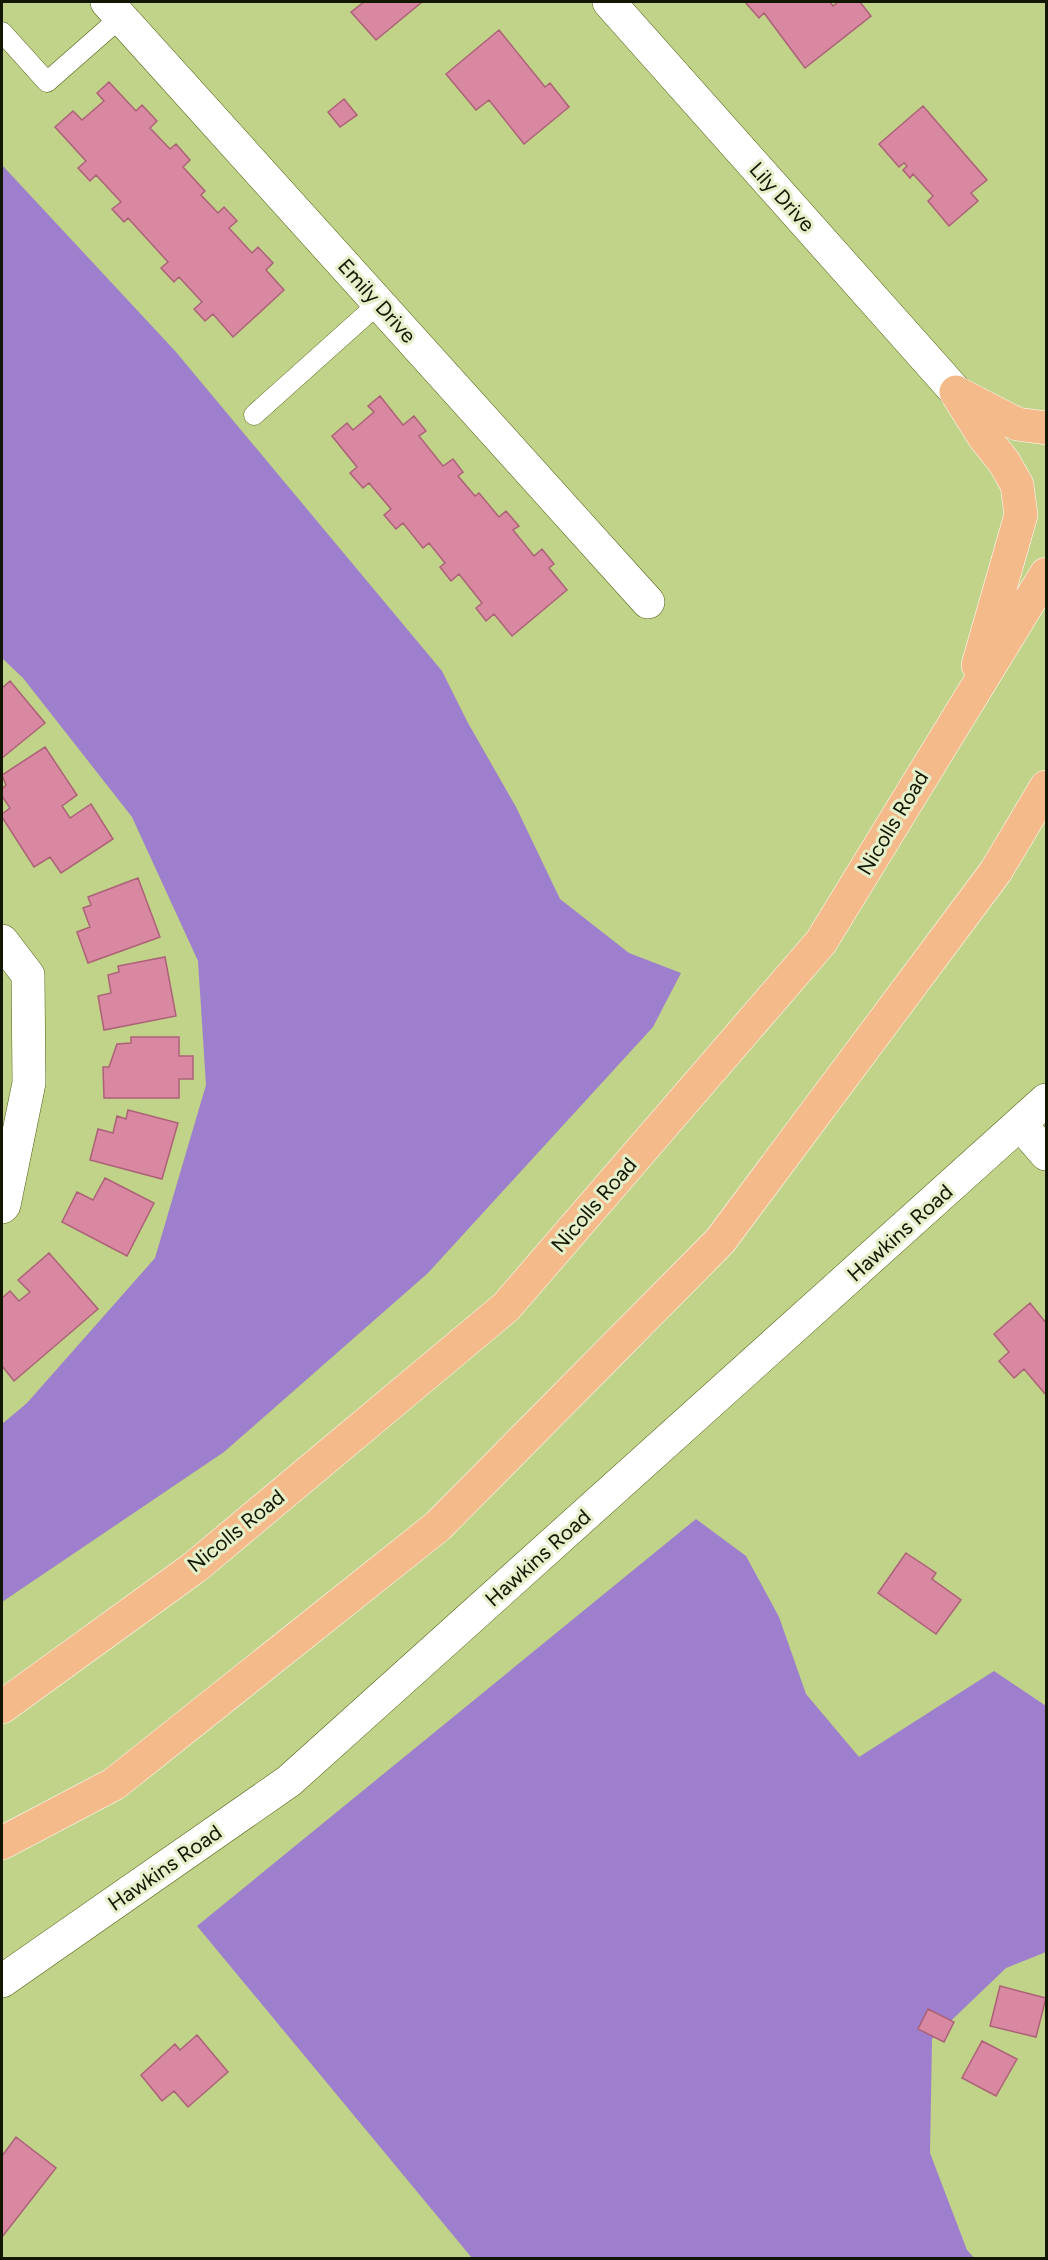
<svg xmlns="http://www.w3.org/2000/svg" width="1048" height="2260" font-family="Figtree,sans-serif">
<rect width="100%" height="100%" fill="#c0d388"/>
<path fill="#9d7fcd" d="M2 165 176 352 442 671 468 723 516 807 560 899 629 953 681 973 653 1027 428 1273 224 1452 2 1602V1424L27 1403 155 1258 206 1085 198 961 132 817 23 678 2 658Z
M696 1519 746 1556 779 1617 806 1694 859 1757 994 1671 1046 1706V1952L1006 1968 932 2039 930 2153 967 2250 974 2258H472L197 1926Z"/>
<path fill="#d888a0" stroke="#ad6179" stroke-width="1.5" d="M364 2H422L376 40 351 12Z
M745 2H830L833 6 838 2H860L871 16 805 68 764 13 759 18Z
M499 30 545 87 550 83 569 107 524 144 489 100 476 110 446 74Z
M109 82 136 111 142 105 157 121 150 128 170 149 176 144 190 160 183 167 205 191 201 195 218 213 224 207 237 221 229 228 252 253 258 247 273 263 266 270 284 290 233 337 213 314 205 321 194 309 202 302 179 277 174 282 161 268 168 262 128 218 124 222 112 209 121 202 96 175 90 181 78 168 86 161 55 127 73 111 82 120 104 101 97 93Z
M344 99 357 115 340 127 328 112Z
M923 106 987 180 971 193 978 201 949 226 928 201 933 196 913 174 910 178 903 170 907 166 904 163 899 167 879 144Z
M380 396 403 425 414 416 426 431 419 436 443 466 453 459 463 472 458 476 475 496 479 493 499 517 506 511 519 526 513 530 534 556 542 549 554 564 549 568 567 590 512 636 494 614 486 621 476 608 482 603 459 574 451 581 440 567 445 563 429 543 423 548 403 523 396 529 384 515 391 509 369 483 363 488 350 473 357 467 332 436 347 423 353 430 374 412 368 406Z
M10 681 45 723 2 758V688Z
M45 747 77 795 62 806 70 818 91 804 113 839 61 873 50 857 34 867 2 817V814L10 808 2 796V789L6 785 2 775Z
M138 878 160 937 88 963 77 932 90 927 83 908 91 905 88 897Z
M165 957 176 1016 104 1030 98 996 111 993 108 975 119 972 118 966Z
M131 1037H179V1056H193V1079H179V1098H104L103 1067H109L117 1044 131 1043Z
M128 1110 178 1123 162 1179 90 1160 98 1129 113 1133 117 1116 126 1119Z
M105 1178 154 1203 127 1256 62 1222 77 1192 93 1200Z
M49 1253 98 1309 14 1381 2 1366V1298L10 1291 19 1301 30 1292 18 1280Z
M1030 1303 1046 1323V1395L1024 1369 1014 1378 999 1361 1009 1352 994 1334Z
M906 1553 936 1573 932 1579 961 1600 936 1634 878 1593Z
M1000 1986 1046 1998 1036 2037 990 2026Z
M928 2009 954 2022 944 2042 918 2029Z
M197 2035 228 2072 188 2107 174 2091 162 2101 141 2075 175 2044 180 2050Z
M982 2041 1017 2059 996 2096 962 2078Z
M16 2137 56 2168 2 2237V2156Z"/>
<g fill="none" stroke-linecap="round" stroke-linejoin="round">
<g stroke="#506012" stroke-width="21">
<path id="lane" d="M2 32 47 82 121 17
M254 415 379 303"/>
</g>
<g stroke="#506012" stroke-width="34">
<path id="street" d="M107 2 648 602
M609 2 956 392
M2 941 28 975 29 1083 4 1205 2 1207
M1021 1125 1046 1154"/>
</g>
<g stroke="#506012" stroke-width="34">
<path id="secondary" d="M2 1981 289 1781 1046 1100"/>
</g>
<g stroke="#fff" stroke-width="34">
<path id="highway" d="M956 392 984 437 1004 462 1017 485 1021 515 978 665
M957 393 1017 424 1046 428
M2 1707 195 1567 506 1307 821 942 1046 574
M2 1843 114 1784 438 1526 720 1241 996 871 1046 787"/>
</g>
<use href="#lane" stroke="#fff" stroke-width="20"/>
<use href="#street" stroke="#fff" stroke-width="33"/>
<use href="#secondary" stroke="#fff" stroke-width="33"/>
<use href="#highway" stroke="#f5ba8a" stroke-width="33"/>
</g>
<g text-anchor="middle" stroke-width="6" stroke-linejoin="round" paint-order="stroke">
<g font-size="21" fill="#111700" stroke="#e5efca">
<text transform="translate(782 197) rotate(48)" y="7">Lily Drive</text>
<text transform="translate(377 301) rotate(48)" y="7">Emily Drive</text>
<text transform="translate(893 823) rotate(-59)" y="7">Nicolls Road</text>
<text transform="translate(594 1205) rotate(-49)" y="7">Nicolls Road</text>
<text transform="translate(900 1233) rotate(-42)" y="7">Hawkins Road</text>
<text transform="translate(236 1531) rotate(-39)" y="7">Nicolls Road</text>
<text transform="translate(538 1558) rotate(-42)" y="7">Hawkins Road</text>
<text transform="translate(165 1868) rotate(-35)" y="7">Hawkins Road</text>
</g>
</g>
<rect width="1048" height="2260" fill="none" stroke="#111700" stroke-width="6"/>
</svg>
